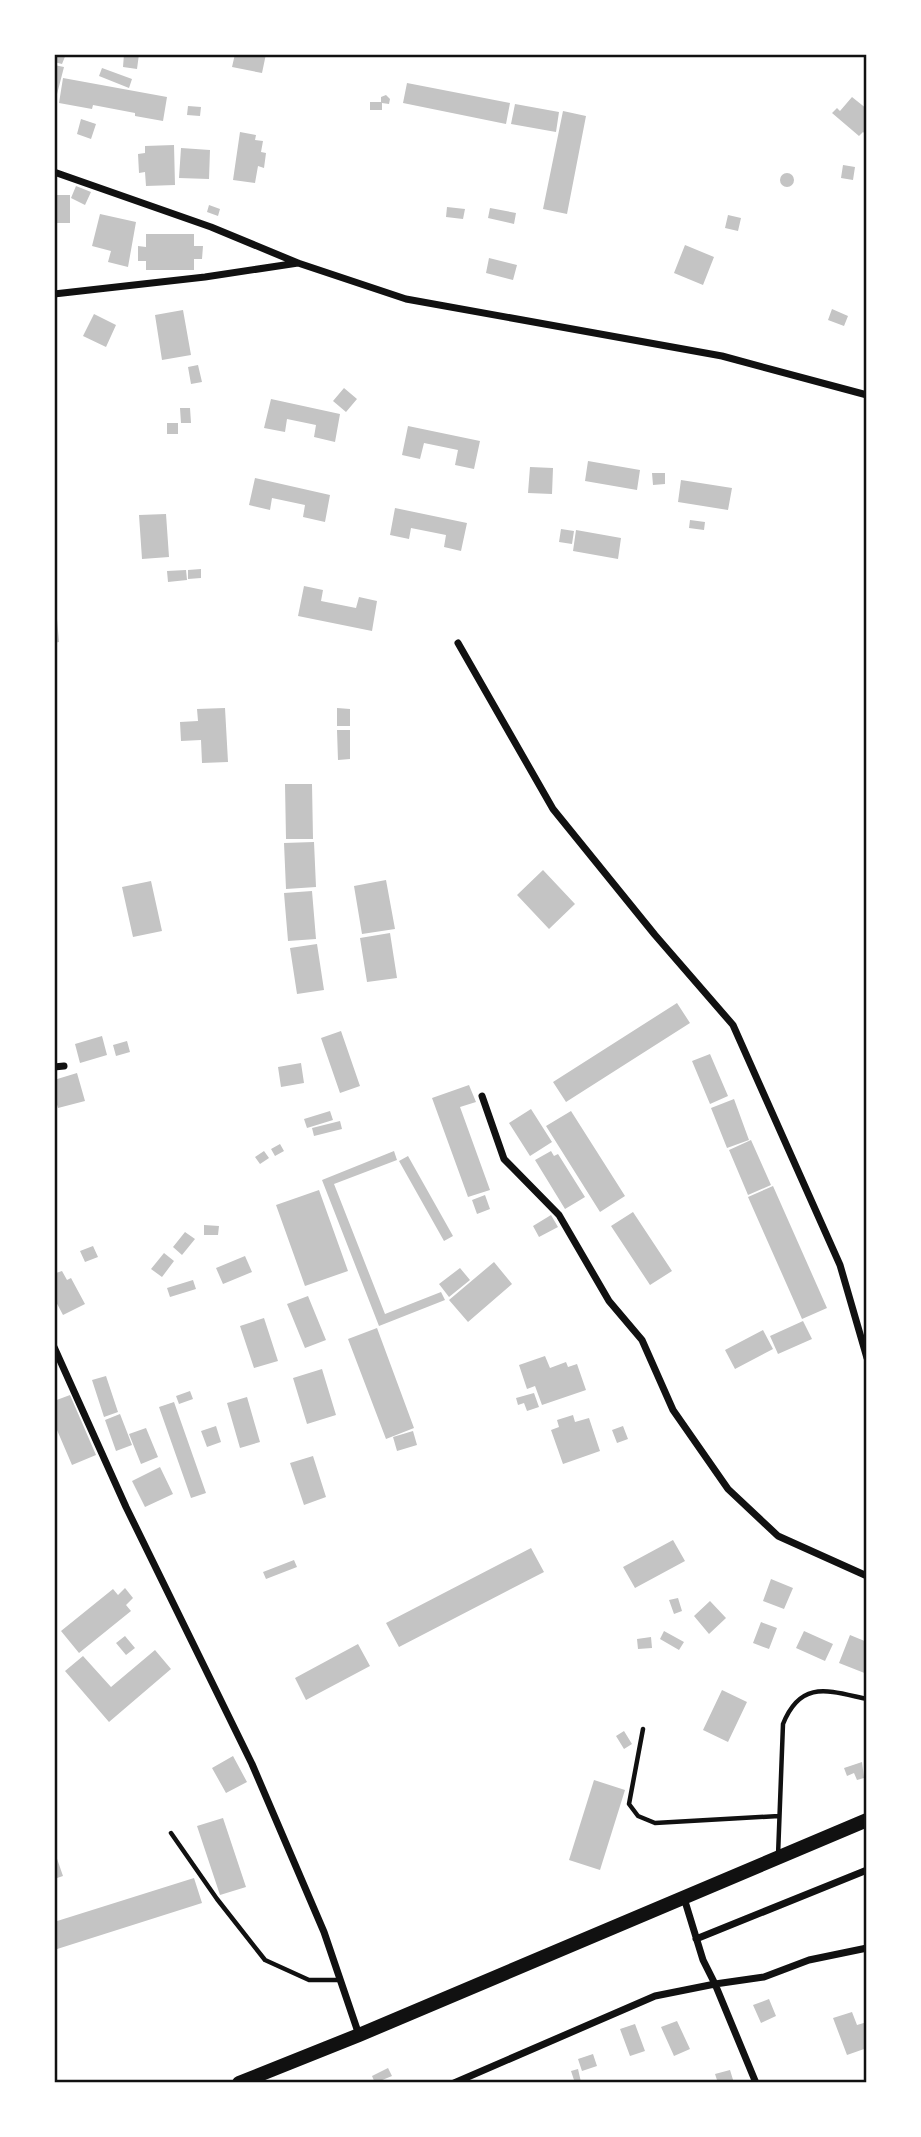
<svg xmlns="http://www.w3.org/2000/svg" width="921" height="2137" font-family="'Fira Sans',sans-serif">
<rect width="100%" height="100%" fill="#fff"/>
<path fill="#c4c4c4" d="M54 54H66L62 64 54 62Z
M124 54H139L137 69 123 67Z
M235 54H266L262 73 232 67Z
M54 65 64 67 55 102H54Z
M102 68 132 79 129 88 99 76Z
M63 78 167 97 163 121 135 116V113L93 105 92 109 59 103Z
M407 83 510 103 506 124 403 103Z
M386 95 390 99 389 104 382 103V110H370V102H381V97Z
M852 97 867 109V135L863 132 859 136 832 113 837 108 840 111Z
M515 104 559 112 556 132 511 124Z
M188 106 201 107 200 116 187 115Z
M563 111 586 116 567 214 543 209Z
M81 119 96 124 91 139 77 134Z
M240 132 256 135 255 140 263 141 261 152 266 153 264 168 258 166 255 183 233 180Z
M174 145 175 185 146 186 145 172 139 173 138 154 145 153V146Z
M181 148 210 150 209 179 179 178Z
M843 165 855 167 853 180 841 178Z
M780 180a7 7 0 1 1 14 0a7 7 0 1 1-14 0Z
M76 186 91 192 85 205 71 198Z
M54 195H70V223H54Z
M209 205 220 209 218 216 207 212Z
M447 207 465 209 463 219 446 217Z
M490 208 516 213 514 224 488 218Z
M100 214 136 222 128 267 108 262 111 251 92 246Z
M728 215 741 218 738 231 725 228Z
M146 234H194V246H203L202 259H194V270H146V261H138V246L146 247Z
M685 245 714 257 703 285 674 273Z
M489 258 517 265 513 280 486 273Z
M832 309 848 316 844 326 828 320Z
M183 310 191 355 162 360 155 315Z
M94 314 116 325 106 347 83 336Z
M198 365 202 382 191 384 188 367Z
M344 388 357 399 346 412 333 401Z
M271 399 340 414 335 442 314 437 316 425 287 419 285 432 264 428Z
M180 408H190L191 423H181Z
M167 423H178V434H167Z
M408 426 480 441 474 469 455 465 458 450 424 443 420 459 402 455Z
M588 461 640 470 637 490 585 481Z
M530 467 553 468 552 494 528 493Z
M652 473H665V484L653 485Z
M255 478 330 495 325 522 303 517 305 505 272 498 270 510 249 505Z
M681 480 732 488 728 510 678 502Z
M395 508 467 523 461 551 444 547 446 535 411 528 409 539 390 535Z
M166 514 169 557 142 559 139 515Z
M690 520 705 522 704 530 689 528Z
M561 529 574 531 572 544 559 542Z
M576 530 621 538 618 559 573 551Z
M201 569V578L188 579V570Z
M186 570 187 580 168 582 167 571Z
M304 586 323 590 321 601 356 608 359 597 377 601 372 631 298 616Z
M54 619H57L59 642 54 643Z
M225 708 228 762 202 763 201 740 181 741 180 722 198 721 197 709Z
M337 708 350 709V726H337Z
M337 730H350V759L338 760Z
M285 784H312L313 839H286Z
M314 842 316 887 286 889 284 843Z
M543 870 575 904 549 929 517 895Z
M386 880 395 929 362 934 354 886Z
M151 881 162 931 133 937 122 887Z
M312 891 316 939 288 941 284 893Z
M390 933 397 978 367 982 360 938Z
M317 944 324 990 297 994 290 948Z
M677 1003 690 1023 566 1102 553 1082Z
M341 1031 360 1086 340 1093 321 1038Z
M102 1036 107 1055 80 1063 75 1044Z
M127 1041 130 1052 116 1056 113 1045Z
M710 1054 728 1096 710 1104 692 1061Z
M301 1063 304 1083 281 1087 278 1067Z
M77 1073 85 1101 58 1108 54 1094V1080Z
M469 1085 476 1102 460 1107 490 1190 468 1197 432 1098Z
M734 1099 749 1140 727 1148 711 1108Z
M531 1109 552 1142 530 1156 509 1123Z
M330 1111 333 1120 307 1128 304 1119Z
M571 1111 625 1196 600 1212 546 1126Z
M340 1121 342 1129 314 1136 312 1128Z
M751 1140 771 1185 748 1195 729 1150Z
M280 1144 284 1151 275 1156 271 1149Z
M264 1151 269 1158 260 1164 255 1157Z
M394 1151 397 1160 334 1184 385 1314 441 1292 445 1300 379 1326 322 1180Z
M551 1151 554 1156 558 1154 585 1197 565 1209 535 1160Z
M408 1156 453 1236 444 1241 399 1161Z
M773 1186 827 1308 802 1319 748 1197Z
M319 1190 348 1271 305 1286 276 1205Z
M485 1195 490 1209 477 1214 472 1200Z
M633 1212 672 1271 650 1285 611 1226Z
M551 1215 558 1227 539 1237 533 1226Z
M204 1225 219 1226 218 1235H204Z
M185 1232 195 1239 182 1255 173 1247Z
M93 1246 98 1257 85 1262 80 1251Z
M164 1253 174 1261 162 1277 151 1269Z
M245 1256 252 1272 223 1284 216 1268Z
M494 1262 512 1284 468 1322 449 1300Z
M460 1268 470 1280 449 1297 439 1284Z
M54 1269 56 1273 62 1271 67 1280 71 1278 85 1304 63 1315 54 1298Z
M193 1280 196 1289 170 1297 167 1288Z
M308 1296 326 1340 305 1348 287 1304Z
M264 1318 278 1361 254 1368 240 1326Z
M803 1321 812 1339 778 1354 770 1336Z
M377 1328 414 1428 386 1439 348 1339Z
M763 1330 773 1349 735 1369 725 1350Z
M545 1356 550 1368 566 1362 568 1367 577 1364 586 1390 542 1405 535 1386 527 1389 519 1365Z
M322 1369 336 1415 307 1424 293 1378Z
M106 1376 118 1412 104 1417 92 1380Z
M190 1391 193 1399 179 1404 176 1396Z
M534 1393 539 1407 527 1411 524 1403 518 1405 516 1398Z
M70 1395 96 1455 72 1465 57 1430 54 1431V1401Z
M247 1397 260 1442 240 1448 227 1403Z
M174 1402 206 1493 191 1498 159 1407Z
M120 1414 132 1445 116 1451 105 1420Z
M573 1415 575 1422 589 1418 600 1451 563 1464 551 1430 559 1427 557 1420Z
M216 1426 221 1442 207 1447 201 1431Z
M623 1426 628 1439 617 1443 612 1430Z
M146 1428 158 1457 141 1464 129 1434Z
M413 1431 417 1445 397 1451 393 1437Z
M313 1456 326 1497 304 1505 290 1463Z
M160 1467 173 1494 145 1507 132 1481Z
M673 1540 685 1561 635 1588 623 1567Z
M531 1548 544 1572 399 1647 386 1623Z
M294 1560 297 1567 266 1579 263 1572Z
M771 1579 793 1588 784 1609 763 1601Z
M125 1588 133 1598 126 1605 131 1611 79 1653 61 1631 113 1589 118 1595Z
M678 1598 682 1611 674 1614 669 1600Z
M710 1601 726 1618 709 1634 694 1616Z
M761 1622 777 1628 769 1649 753 1643Z
M664 1631 684 1642 679 1650 660 1639Z
M804 1631 833 1644 825 1661 796 1648Z
M850 1635 867 1642V1674L839 1663Z
M125 1636 135 1648 126 1655 116 1643Z
M651 1637 652 1648 638 1649 637 1639Z
M358 1644 370 1666 306 1700 295 1678Z
M155 1650 171 1669 109 1722 65 1671 83 1656 111 1687Z
M722 1690 747 1702 728 1742 703 1730Z
M624 1731 632 1744 624 1749 616 1736Z
M233 1756 247 1782 226 1793 212 1768Z
M862 1762 864 1778 857 1780 854 1773 847 1776 844 1768Z
M594 1780 625 1790 600 1870 569 1860Z
M223 1818 246 1887 220 1895 197 1826Z
M54 1850 63 1876 54 1879Z
M194 1878 202 1903 54 1950V1922Z
M769 1999 776 2016 761 2023 753 2005Z
M852 2012 857 2025 867 2022V2048L847 2055 833 2018Z
M677 2021 690 2049 674 2056 661 2027Z
M635 2024 645 2051 630 2056 620 2029Z
M593 2054 597 2066 582 2071 578 2059Z
M388 2068 392 2076 375 2083 372 2076Z
M578 2069 581 2082 575 2083 571 2071Z
M730 2070 734 2083H718L715 2074Z"/>
<g fill="none" stroke-linecap="round" stroke-linejoin="round">
<path stroke="#111" stroke-width="4.5" d="M643 1729 629 1804 638 1816 655 1823 779 1816
M171 1833 217 1899 265 1960 309 1980H340
M778 1856 783 1724C801 1679 829 1691 867 1699"/>
<path stroke="#111" stroke-width="7" d="M54 172 211 227 298 263 406 299 722 356 867 395
M54 294 205 277 298 263
M458 643 553 809 655 935 733 1025 840 1265 867 1358
M54 1067 64 1066
M482 1096 504 1159 559 1215 609 1301 642 1340 673 1410 728 1489 778 1536 867 1576
M54 1347 126 1507 252 1764 324 1932 359 2035
M684 1898 703 1960 715 1984 756 2083
M696 1939 867 1870
M454 2083 655 1996 715 1984 764 1977 809 1960 867 1948"/>
<path stroke="#111" stroke-width="14" d="M239 2083 359 2035 867 1820"/>
</g>
<rect width="921" height="2137" fill="none" stroke="#ffffff" stroke-width="112"/>
<rect x="56" y="56" width="809" height="2025" fill="none" stroke="#111" stroke-width="2.5"/>
</svg>
